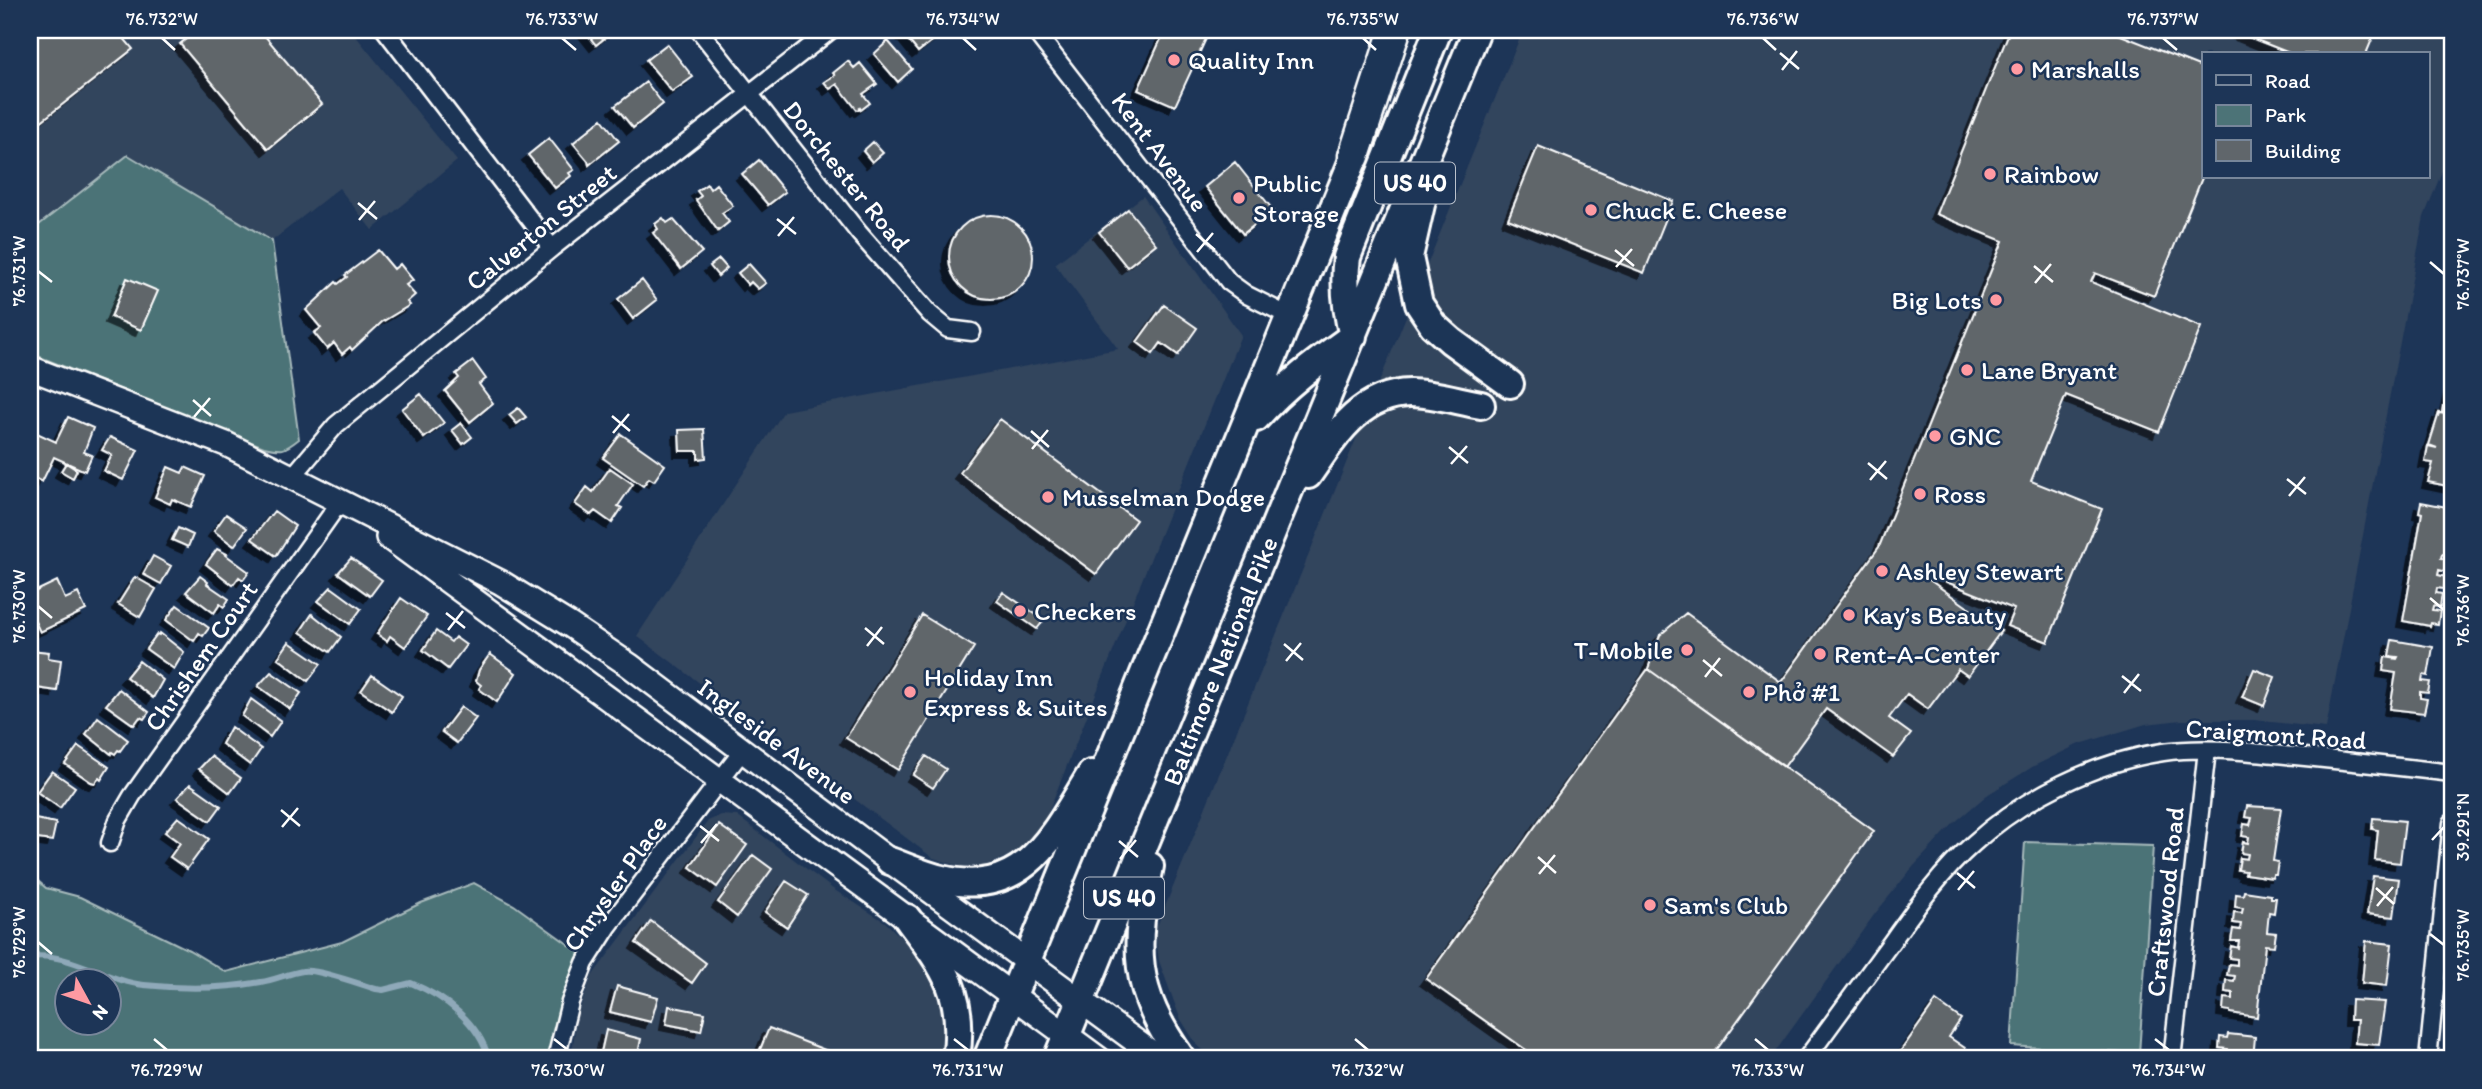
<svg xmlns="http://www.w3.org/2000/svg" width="2482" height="1089" font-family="Itim,sans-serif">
<defs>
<filter id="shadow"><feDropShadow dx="-6" dy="6" stdDeviation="0" flood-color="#0009"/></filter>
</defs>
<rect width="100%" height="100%" fill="#1d3557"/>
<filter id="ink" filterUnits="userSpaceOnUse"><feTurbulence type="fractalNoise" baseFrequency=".0143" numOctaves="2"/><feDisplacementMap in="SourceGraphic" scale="14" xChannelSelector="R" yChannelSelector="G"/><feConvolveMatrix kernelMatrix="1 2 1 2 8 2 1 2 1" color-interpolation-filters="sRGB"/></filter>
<g filter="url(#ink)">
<path fill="#31445d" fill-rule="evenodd" d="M30 30H351L457 161 372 230 339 188 272 241 128 155 30 232Z
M1523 30H2452V146L2424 217 2326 728 2254 720H2182L2146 724 2077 745 2034 766 1987 795 1954 823 1913 867 1874 915 1770 1059H1214L1197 1045 1180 1018 1159 961 1155 931ZM2204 54H2428V177H2204Z
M1143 196 1241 335 1043 825 1028 843 1008 856 983 867 959 866 933 858 637 636 784 411 1118 349 1055 264Z
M721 815 737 816 833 889 885 922 908 944 926 966 940 994 945 1019 944 1043 938 1059H571L577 1016 592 976 708 821Z"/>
<path fill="#4c7377" stroke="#a6b9bb" stroke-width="2" fill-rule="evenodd" d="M128 155 272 241 299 439C284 451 282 451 264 447L30 353V232Z
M2025 842 2153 846 2139 1054 2011 1046Z
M30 874 46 888 80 897 189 950 226 972 342 942 421 903 474 883 514 905 579 952 548 1059H30ZM66 981H108V1023H66Z"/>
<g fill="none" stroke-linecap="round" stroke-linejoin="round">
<path stroke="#8fa9b9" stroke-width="6" d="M30 957C68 951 106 981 144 985 182 989 223 989 261 982 275 980 289 973 303 971 319 969 359 984 376 989L383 990 411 983C446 997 479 1023 489 1059"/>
</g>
<path fill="#60666b" stroke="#fff" stroke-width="2" filter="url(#shadow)" d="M44 30H117L133 49 30 130V41Z
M197 30H260L322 104 268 149 180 44Z
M584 30H615L596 45Z
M900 30H946L918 52Z
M1165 30H1210L1175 106 1138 90Z
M2010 30H2108L2204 68V173L2154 296 2095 273 2091 282 2201 327 2159 432 2066 395 2031 481 2102 509 2048 642 2007 626 2014 609 1914 569 2001 631 1968 676 1958 669 1928 709 1907 694 1889 718 1911 734 1893 757 1826 709 1784 767 1648 669 1660 635 1686 613 1781 682 1879 547 2003 241 1936 214Z
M2231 30H2376L2366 54H2292Z
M888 41 912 69 898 82 874 54Z
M667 44 693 77 672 92 646 60Z
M848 61 854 68 860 63 877 84 863 94 870 103 861 110 860 108 857 110 837 84 830 89 824 82 835 75 833 73Z
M646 82 663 104 633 128 615 106Z
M602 119 619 141 589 165 588 161 573 143Z
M549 138 574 170 569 173 571 176 555 188 528 155Z
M873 142 883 153 872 162 863 151Z
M1538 146 1673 201 1644 273 1508 219Z
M759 160 785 192 768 205 742 174Z
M1235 162 1273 210 1243 234 1205 187Z
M707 184 710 189 716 184 733 206 722 213 729 222 718 231 696 200 701 196 697 191Z
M1128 209 1156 244 1127 267 1099 232Z
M949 257a42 42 0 1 1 84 0a42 42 0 1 1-84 0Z
M663 218 667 223 673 219 702 252 681 269 653 233 658 229 655 224Z
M378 250 394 269 400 264 413 280 406 285 415 295 407 302 410 305 382 322 352 350 350 347 342 354 334 343 327 349 314 333 321 328 306 310 336 282 338 284 347 277 345 275Z
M719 259 727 268 718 276 710 266Z
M749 264 766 283 758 289 751 282 748 285 738 273Z
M127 278 158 291 141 330 111 317Z
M642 280 657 300 633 319 618 299Z
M1164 305 1197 328 1178 355 1161 343 1153 354 1137 342Z
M473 361 486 379 479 384 493 403 470 422 445 391 459 378 456 374Z
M2452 379V487L2428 482 2433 463 2425 462 2428 446 2437 448 2429 445 2439 413 2445 414 2442 412 2443 406H2446Z
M421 394 444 423 424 438 402 409Z
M518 408 526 417 517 424 509 415Z
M68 417 93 428 84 452 92 455 85 471 54 457 42 482 30 476V443L35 432 56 442Z
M1000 419 1136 520 1096 574 960 473Z
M461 423 472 437 463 444 452 430Z
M704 429 706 458 698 459V451H680L679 430Z
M621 434 665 465 654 481 649 478 643 486 603 458Z
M110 437 138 450 123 480 104 471 112 455 102 450Z
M66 463 77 470 73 478 61 471Z
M168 467 182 473 185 467 205 476 191 507 172 499 170 504 155 497Z
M610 468 633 484 618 506 622 508 612 523 595 511 591 515 575 504 587 487 593 492Z
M2421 502 2452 508V520H2450L2449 526 2452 527V539L2446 537 2445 542 2452 543 2450 556 2442 554 2441 558 2449 560 2447 572 2439 570 2438 575 2446 577 2444 589 2437 588 2436 593 2442 594 2440 607 2433 606 2432 610 2440 611 2438 624 2431 623 2430 626 2403 621 2422 513 2419 512Z
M274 511 295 526 276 556 252 539Z
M226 514 247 528 234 546 214 531Z
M178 528 193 535 188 547 172 540Z
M217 549 227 554 226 555 249 572 243 580 239 577 233 585 206 564Z
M153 556 171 566 161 584 143 574Z
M351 558 382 580 370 596 338 573Z
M200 576 208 582 207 584 229 599 224 607 220 604 214 613 186 592Z
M135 577 156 589 140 617 118 604Z
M57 581 65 599 78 593 86 610 40 632 30 611V594Z
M331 587 361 609 350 624 318 601Z
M1003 592 1044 620 1037 629 997 601Z
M401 598 427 616 405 647 390 636 387 641 377 634Z
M177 605 209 628 203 636 199 633 194 641 166 620Z
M312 614 341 637 330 652 300 632Z
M922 615 974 647 898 770 846 738Z
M436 631 451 642 455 637 466 645 448 669 423 650Z
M160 633 184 652 174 669 146 649 157 634 159 635Z
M2392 640 2433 647 2428 676 2423 675 2422 681 2430 682 2428 693 2420 692V698L2427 699 2424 713 2390 709 2396 673 2383 671 2385 657 2397 659 2398 657 2389 656Z
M289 642 321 664 308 681 278 658Z
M30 650 49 652 48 658 61 660 57 691 30 687 32 667H30Z
M490 654 516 673 497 702 479 689 481 685 476 681 479 670Z
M139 661 163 680 153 698 126 677Z
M1648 669 1874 831 1710 1059H1539L1426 979Z
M2254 669 2275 677 2264 706 2242 697Z
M271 672 301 693 290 709 258 686Z
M372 675 402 696 392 712 361 691Z
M119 689 149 712 144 719 140 717 134 725 106 705Z
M251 699 281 721 270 737 242 716Z
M461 707 476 718 457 743 442 732Z
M98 717 128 740 120 751 118 750 115 754 112 752 111 754 86 734Z
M231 727 261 749 250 765 222 744Z
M78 746 109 767 101 780 99 778 95 783 91 782 65 764Z
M211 756 241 778 230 793 199 769Z
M926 756 946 769 933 788 913 775Z
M52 771 75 787 60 808 37 792Z
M190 784 221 806 210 821 177 798Z
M2247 806 2281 808 2273 861 2278 862 2276 875H2273L2272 878 2245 874 2246 871 2238 870 2240 858 2247 859 2248 854 2241 853 2243 842 2248 843 2249 837 2242 836 2244 824 2250 825 2252 818 2245 817Z
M178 817 209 839 187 869 170 857 180 843 165 832Z
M30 818 56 823 52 841 30 838Z
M2373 818 2405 821 2400 863 2375 860 2378 830 2372 829Z
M719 825 747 845 717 887 690 867Z
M753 855 772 869 737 917 718 902Z
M2373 876 2399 879 2394 917 2367 914Z
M786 881 808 895 787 927 765 912Z
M2244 891 2271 895V898H2276L2274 913 2269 912 2267 932 2276 933 2274 946 2265 945 2257 1017 2230 1013V1011L2223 1010 2224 998 2233 999V993L2225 992 2226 980 2234 981 2235 976 2227 975 2229 964 2237 965V959L2229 958 2231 946 2238 948 2239 941H2231L2233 929 2240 930 2241 924 2233 923 2234 912 2242 913 2243 908 2235 907 2236 894 2243 895Z
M651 921 706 963 692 983 636 943Z
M2366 941 2392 944 2387 986 2362 983Z
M617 986 658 997 651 1022 610 1012Z
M2351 1000 2385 1002 2379 1045 2355 1043 2357 1020H2350Z
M1936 1001 1961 1019 1949 1037 1981 1059H1895Z
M669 1006 705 1013 701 1031 666 1024Z
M769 1028 848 1059H756Z
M606 1030 641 1039 639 1049 644 1051 643 1059H611L600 1057Z
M2228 1034 2255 1037 2253 1059H2218L2219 1053 2227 1054 2228 1049 2219 1048 2220 1037 2227 1038Z"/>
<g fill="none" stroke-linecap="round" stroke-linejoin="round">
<g stroke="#fff" stroke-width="21">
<path id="street" d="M385 30 552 248
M699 30 859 233 930 314 948 329 972 332
M1034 30 1229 282 1247 295 1291 317
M293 476 336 425 552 248 831 30
M110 843 118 820 132 796 340 502
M556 1059 570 1002 585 963 608 927 743 750
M1806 1059C1834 1021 1862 982 1890 944 1915 909 1941 872 1974 843 2025 797 2095 762 2163 752 2206 746 2252 752 2295 756 2347 761 2400 767 2452 773
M2172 1059 2207 750
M2428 1059 2452 823"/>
</g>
<g stroke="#fff" stroke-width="28">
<path id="secondary" d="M30 368 226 444 500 582 570 625 629 665 890 861 1160 1059
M388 537 1099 1059"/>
</g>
<g stroke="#fff" stroke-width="32">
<path id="primary" d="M1422 200 1409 257 1419 304 1433 325 1451 341 1510 384
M1353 336C1346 309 1343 285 1347 257L1438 30
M1256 418C1285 385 1318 361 1353 336
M1308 475C1334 438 1359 394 1410 393 1433 393 1458 401 1481 405
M890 861C907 867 924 875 942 879 1026 899 1054 833 1091 774
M1150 866C1133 948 1132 989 1182 1059
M907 918C944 967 966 994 956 1059
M987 1059 1362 138
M1057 1059 1477 30"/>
</g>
<g stroke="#fff" stroke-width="35">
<path id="highway" d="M1354 156 1395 30"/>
</g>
<use href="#street" stroke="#1d3557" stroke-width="16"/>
<use href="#secondary" stroke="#1d3557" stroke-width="23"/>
<use href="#primary" stroke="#1d3557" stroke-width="26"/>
<use href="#highway" stroke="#1d3557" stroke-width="30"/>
</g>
</g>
<path fill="none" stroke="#fff" stroke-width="2.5" d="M162 38 175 50M562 38 576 50M963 38 976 50M1363 38 1376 50M1763 38 1776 50M2163 38 2177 50M1780 53 1799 69M1782 70 1797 51M358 203 377 219M777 219 796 234M359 220 375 201M1196 234 1215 250M778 236 794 217M1615 250 1634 266M1197 252 1213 233M2430 262 2444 274M2034 266 2053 282M1616 267 1632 249M38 271 52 282M2035 283 2051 264M193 400 211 416M612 416 630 431M194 417 210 398M1031 431 1049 447M613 433 629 414M1449 447 1468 463M1032 449 1048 430M1868 463 1887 479M1451 464 1467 446M2287 479 2306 494M1870 480 1886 461M2289 496 2305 477M2430 598 2444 610M38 606 52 618M446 613 465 628M865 628 884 644M448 630 463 611M1284 644 1303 660M867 646 882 627M1703 660 1722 676M1286 661 1301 643M2122 676 2141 691M1705 677 1720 658M2124 693 2139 674M281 810 300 826M700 826 719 841M282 827 298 808M2432 840 2444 827M1119 841 1138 857M701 843 717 824M1538 857 1556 873M1120 859 1136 840M1957 873 1975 888M1539 874 1555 855M2376 888 2394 904M1958 890 1974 871M2377 906 2393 887M2430 934 2444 945M38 942 52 954M154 1039 167 1050M554 1039 568 1050M954 1039 968 1050M1355 1039 1368 1050M1755 1039 1768 1050M2155 1039 2169 1050"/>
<g fill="#ff9aa2" stroke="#1d3557" stroke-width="2.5">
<circle cx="1174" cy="60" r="7"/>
<circle cx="2017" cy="69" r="7"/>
<circle cx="1990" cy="174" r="7"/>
<circle cx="1239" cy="198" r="7"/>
<circle cx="1591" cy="210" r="7"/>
<circle cx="1996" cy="300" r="7"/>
<circle cx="1967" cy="370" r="7"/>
<circle cx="1935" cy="436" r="7"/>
<circle cx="1920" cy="494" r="7"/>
<circle cx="1048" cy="497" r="7"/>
<circle cx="1882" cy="571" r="7"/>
<circle cx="1020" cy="611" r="7"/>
<circle cx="1849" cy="615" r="7"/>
<circle cx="1687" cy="650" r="7"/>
<circle cx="1820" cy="654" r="7"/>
<circle cx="910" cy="692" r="7"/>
<circle cx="1749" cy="692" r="7"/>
<circle cx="1650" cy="905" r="7"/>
</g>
<g text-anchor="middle" stroke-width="5" stroke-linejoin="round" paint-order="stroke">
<g fill="#1d3557" stroke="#bbc2cd" stroke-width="2">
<rect x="1375" y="162.5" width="80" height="41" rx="5"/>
<rect x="1084" y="877.5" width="80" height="41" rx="5"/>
</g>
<g font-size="24" font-weight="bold" fill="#fff">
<text x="1415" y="191">US 40</text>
<text x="1124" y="906">US 40</text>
</g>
<g font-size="26" fill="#fff" stroke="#1d3557" text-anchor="start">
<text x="1188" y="69">Quality Inn</text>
<text x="2031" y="78">Marshalls</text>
<text x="2004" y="183">Rainbow</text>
<text x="1253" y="192">Public<tspan x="1253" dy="30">Storage</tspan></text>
<text x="1605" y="219">Chuck E. Cheese</text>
<text x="1982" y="309" text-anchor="end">Big Lots</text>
<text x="1981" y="379">Lane Bryant</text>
<text x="1949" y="445">GNC</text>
<text x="1934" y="503">Ross</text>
<text x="1062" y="506">Musselman Dodge</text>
<text x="1896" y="580">Ashley Stewart</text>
<text x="1034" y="620">Checkers</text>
<text x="1863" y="624">Kay’s Beauty</text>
<text x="1673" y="659" text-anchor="end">T-Mobile</text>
<text x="1834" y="663">Rent-A-Center</text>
<text x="924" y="686">Holiday Inn<tspan x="924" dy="30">Express &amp; Suites</tspan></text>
<text x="1763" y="701">Phở #1</text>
<text x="1664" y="914">Sam's Club</text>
</g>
<g font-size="26" fill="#fff" stroke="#1d3557">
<text transform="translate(1160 152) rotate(53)" y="9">Kent Avenue</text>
<text transform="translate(847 176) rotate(51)" y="9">Dorchester Road</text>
<text transform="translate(541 227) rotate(-39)" y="9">Calverton Street</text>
<text transform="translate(201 656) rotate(-55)" y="9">Chrishem Court</text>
<text transform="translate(1220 661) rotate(-68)" y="9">Baltimore National Pike</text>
<text transform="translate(2276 734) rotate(4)" y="9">Craigmont Road</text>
<text transform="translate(777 741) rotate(37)" y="9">Ingleside Avenue</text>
<text transform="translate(615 883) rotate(-55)" y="9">Chrysler Place</text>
<text transform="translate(2165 902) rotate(-84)" y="9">Craftswood Road</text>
</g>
</g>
<rect width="2482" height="1089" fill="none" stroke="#1d3557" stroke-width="77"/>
<rect x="2202" y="52" width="228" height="126" fill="#1d3557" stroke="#77869a" stroke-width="2"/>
<rect x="2216" y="75" width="35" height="10" fill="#1d3557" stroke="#77869a" stroke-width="2"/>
<text x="2265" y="88" font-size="21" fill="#ffffff">Road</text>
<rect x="2216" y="105" width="35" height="21" fill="#4c7377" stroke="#77869a" stroke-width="2"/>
<text x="2265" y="122" font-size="21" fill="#ffffff">Park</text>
<rect x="2216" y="140" width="35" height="21" fill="#60666b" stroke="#77869a" stroke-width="2"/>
<text x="2265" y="158" font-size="21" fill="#ffffff">Building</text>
<g transform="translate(88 1002) rotate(130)"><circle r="33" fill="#1d3557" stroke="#77869a" stroke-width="2"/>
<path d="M0-5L12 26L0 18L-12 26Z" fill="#ff9aa2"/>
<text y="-10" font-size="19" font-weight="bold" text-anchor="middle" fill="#ffffff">N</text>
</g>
<rect x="38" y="38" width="2406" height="1012" fill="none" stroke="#fff" stroke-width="2.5"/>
<g font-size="18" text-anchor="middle" fill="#fff">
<text x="162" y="25">76.732°W</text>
<text x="562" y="25">76.733°W</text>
<text x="963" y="25">76.734°W</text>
<text x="1363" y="25">76.735°W</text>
<text x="1763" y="25">76.736°W</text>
<text x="2163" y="25">76.737°W</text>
<text transform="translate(19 271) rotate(-90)" y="6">76.731°W</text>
<text transform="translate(2463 274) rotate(-90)" y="6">76.737°W</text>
<text transform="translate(19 606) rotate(-90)" y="6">76.730°W</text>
<text transform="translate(2463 610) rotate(-90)" y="6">76.736°W</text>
<text transform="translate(2463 827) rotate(-90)" y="6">39.291°N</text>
<text transform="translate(19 942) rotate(-90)" y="6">76.729°W</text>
<text transform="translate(2463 945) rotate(-90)" y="6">76.735°W</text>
<text x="167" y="1076">76.729°W</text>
<text x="568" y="1076">76.730°W</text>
<text x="968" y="1076">76.731°W</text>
<text x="1368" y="1076">76.732°W</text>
<text x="1768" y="1076">76.733°W</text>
<text x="2169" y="1076">76.734°W</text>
</g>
</svg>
